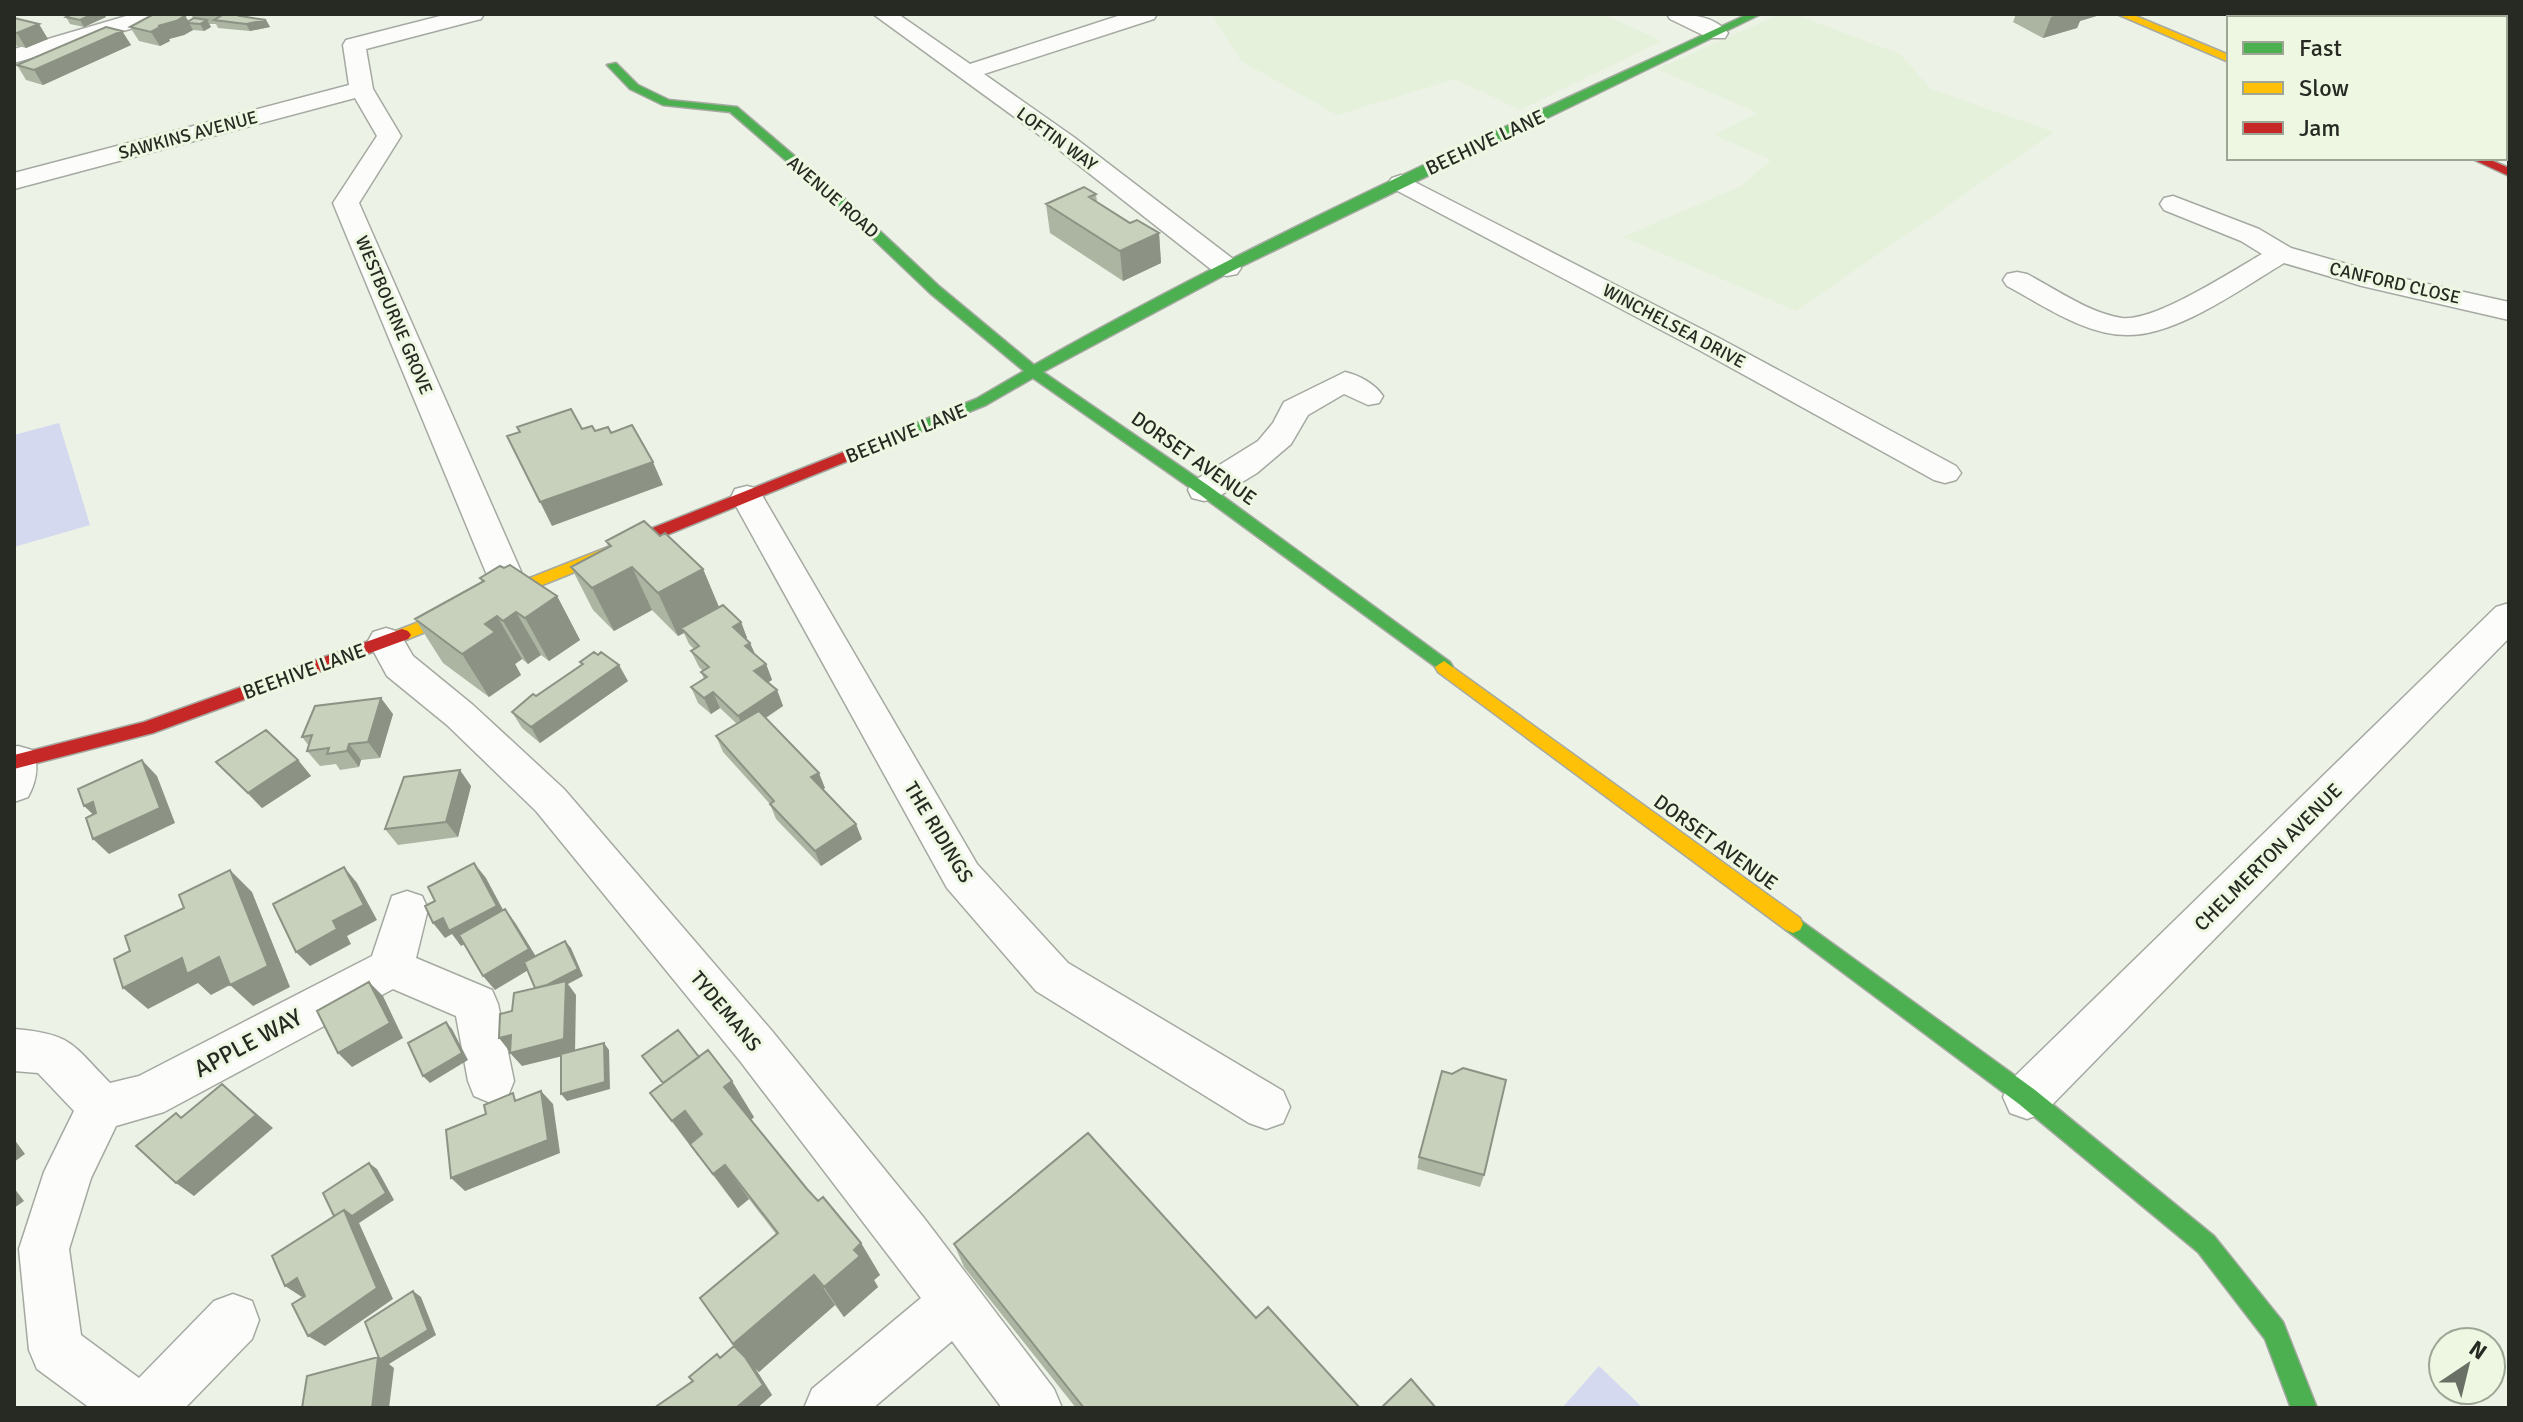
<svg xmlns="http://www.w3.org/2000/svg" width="2523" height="1422" font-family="Signika,sans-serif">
<rect width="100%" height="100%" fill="#ecf2e6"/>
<path fill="#e6f1db" d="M1229 14H1603L1662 41 1520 110 1455 79 1337 115 1241 61 1213 16Z
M1780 14H1794L1900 54 1931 89 2054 132 1796 311 1623 237 1741 186 1771 160 1714 135 1757 113 1657 69Z"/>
<path fill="#d4d9ef" d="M59 423 90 525 14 547V435Z
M1599 1366 1643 1408H1562Z"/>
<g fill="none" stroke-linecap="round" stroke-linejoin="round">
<g stroke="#a5a9a1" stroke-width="3">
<path id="street" d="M133 14H167L164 19 14 63V49Z
M448 14H484L481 19 366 49 373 89 401 136 359 203 530 592 524 601 512 604 500 601 494 592 333 203 377 136 355 98 14 189V173L349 85 343 45 346 40Z
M873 14H898L970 64 1124 14H1157L1154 19 984 74 1075 138 1237 262 1241 268 1237 274 1227 276 1217 274 1057 148Z
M1667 14C1688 14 1714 15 1728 33L1725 38H1709L1670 19Z
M2465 14H2493L2496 18H2468Z
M1401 175 1719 338 1956 466 1961 473 1956 480 1945 483 1934 480 1699 350 1392 188 1388 183 1392 178Z
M2173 196 2259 229 2291 248 2378 273 2509 302V320L2362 286 2284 263C2242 288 2177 336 2127 335 2085 335 2043 305 2007 286L2003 280 2007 274 2017 272 2027 274C2056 289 2089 313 2122 318 2155 322 2232 271 2262 254L2241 241 2164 210 2160 204 2164 198Z
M1345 372C1359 375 1375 384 1383 396L1379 403 1368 405 1344 394 1308 415 1291 444 1257 473 1216 498 1204 501 1192 498 1188 490 1192 482 1258 441 1273 423 1284 402Z
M747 486 759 489 763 497 977 864 1068 963 1283 1091 1290 1107 1283 1123 1266 1129 1249 1123 1036 991 947 888 731 497 735 489Z
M2509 603V638L2044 1113 2027 1119 2010 1113 2003 1097 2010 1081 2496 607Z
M386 628 399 632 413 656 473 705 564 789 772 1031 924 1218 1054 1389 1062 1408H1002L952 1341 873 1408H804L812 1389 921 1298 740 1061 536 811 447 725 387 676 368 641 373 632Z
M18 746 32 750C40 766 36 782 28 797L14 802V747Z
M407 891 422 896 428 909 416 958 492 990 498 1004 514 1081 508 1096 491 1103 474 1096 468 1081 456 1016 393 989 164 1112 116 1126 91 1178 69 1249 81 1335 139 1378 214 1301 233 1294 252 1301 259 1320 252 1339 185 1408H90L37 1369 29 1350 19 1249 44 1172 74 1111 38 1073 14 1071V1029C72 1034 71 1043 110 1083L139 1076 372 956 392 896Z"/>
</g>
<g stroke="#a5a9a1" stroke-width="3">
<path id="fast" d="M1748 14H1761L1232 271 1043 372 1209 486 1450 662 1453 667 1444 673 1199 494 1033 378 986 405 914 434H904V428L976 399 1024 371 930 293 844 211 730 112 663 105 630 89 607 65 616 63 638 85 669 100 737 107 852 205 940 287 1034 365C1264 234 1508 126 1748 14Z
M1793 915 2035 1090 2214 1236 2283 1322 2317 1408H2291L2265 1339 2198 1252 2019 1104 1786 930 1783 924 1786 918Z"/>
</g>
<g stroke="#a5a9a1" stroke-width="3">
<path id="slow" d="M2117 14H2131L2229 55V62Z
M646 532 654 537 652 541 408 639H396L393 635 396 631Z
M1444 661 1800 918 1803 924 1800 930 1793 933 1786 930 1438 672 1435 667Z"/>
</g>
<g stroke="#a5a9a1" stroke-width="3">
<path id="jam" d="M2470 158H2486L2509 168V176Z
M909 426 916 431 914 434 652 541H640L638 537 640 533Z
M402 629 408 631 411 635 408 639 153 733 14 769V755L144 722Z"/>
</g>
<use href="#street" fill="#fcfdfb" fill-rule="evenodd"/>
<use href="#fast" fill="#4caf50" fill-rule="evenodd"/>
<use href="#slow" fill="#ffc107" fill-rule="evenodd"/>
<use href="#jam" fill="#c62828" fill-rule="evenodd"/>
</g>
<path fill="#acb4a2" d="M72 14H104L106 17 84 27 70 24 66 17Z
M191 14H243L244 16 266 20 270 27 250 31 218 28 216 24H209L211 27 204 31 193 30 184 35 169 39 170 41 160 46 139 41 130 27 185 16 189 21 193 18Z
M2016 14H2103L2080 21 2077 28 2043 38 2013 22Z
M14 18 48 39 26 48 14 45Z
M122 31 131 45 43 85 26 80 17 65Z
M1096 194 1097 202 1130 223 1159 233 1161 263 1123 281 1050 233 1046 204Z
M660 536 703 569 719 607 741 622 747 638 746 639 750 643 755 654 766 664 772 680 768 682 777 690 783 706 766 718 825 788 823 789 862 839 821 866 776 819 770 804 723 752 716 736 737 724 720 708 711 714 698 703 691 687 704 679 701 672 703 671 699 667 691 651 694 649 689 644 684 633 678 636 652 610 614 631 593 610 571 567 609 548 606 541Z
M480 578 557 596 580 640 549 661 541 655 528 664 522 659 515 664 521 675 489 697 443 663 415 619 482 582Z
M580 662 628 681 540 743 522 728 512 712 581 665Z
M393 714 380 758 361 760 359 767 340 770 336 764 320 766 307 751 309 746 302 737Z
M298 760 311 776 262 808 216 762Z
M471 786 458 837 398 845 385 829Z
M699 1057 754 1117 751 1120 807 1189 861 1243 880 1275 874 1280 878 1287 844 1317 835 1305 759 1372 755 1368 772 1395 757 1408H654L693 1381 734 1346 776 1234 749 1199 738 1208 650 1093Z
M1419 1157 1484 1175 1480 1187 1417 1169Z
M954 1244 1256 1318 1360 1408H1076L964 1267Z"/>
<path fill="#8c9284" d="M93 14H104L106 17 84 27 80 20Z
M2061 14H2103L2080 21 2077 28 2043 38 2051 17Z
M185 16 193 30 184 35 169 39 170 41 160 46 151 32 158 26Z
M207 20 211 27 204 31 200 24Z
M266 20 270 27 250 31 246 24Z
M39 24 48 39 26 48 17 33Z
M122 31 131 45 43 85 34 70Z
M1159 233 1161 263 1123 281 1120 251Z
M653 462 663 485 552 526 540 502Z
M632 567 652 610 614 631 592 588Z
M703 569 721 612 681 628 684 633 678 636 658 593Z
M557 596 580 640 549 661 525 618Z
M516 612 541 655 528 664 503 621Z
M497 616 522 659 515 664 521 675 489 697 462 654 485 624Z
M741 622 747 638 739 643 733 627Z
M750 643 757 659 745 646Z
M766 664 772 680 760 687 754 671Z
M619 665 628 681 540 743 531 727Z
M777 690 783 706 745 731 738 716Z
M713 692 720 708 711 714 704 698Z
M381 698 393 714 380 758 368 742Z
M349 744 361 760 359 767 347 751Z
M142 760 157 776 175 823 109 854 93 839Z
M298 760 311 776 262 808 248 793Z
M460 770 471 786 458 837 446 822Z
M819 773 825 788 817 793 811 777Z
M93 802 101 822 84 806Z
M856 824 862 839 821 866 815 851Z
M474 863 486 878 509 921 461 946 452 934 445 938 433 923Z
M344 867 357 883 377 920 347 936 351 944 310 966 296 952Z
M230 870 252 892 290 987 253 1006 230 985 211 995 198 983 148 1009 123 988Z
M505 909 516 924 540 963 495 990 483 976Z
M565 941 571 948 583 976 568 984 576 995 575 1053 522 1066 510 1053 542 998Z
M369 982 383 996 403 1038 352 1067 338 1053Z
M446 1022 452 1029 468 1060 430 1083 423 1076Z
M511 1035 510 1052 499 1038Z
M604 1043 609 1050 610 1089 567 1101 561 1094Z
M732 1081 754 1117 747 1123 724 1087Z
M222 1084 273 1128 194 1196 176 1183Z
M541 1091 553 1104 560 1153 465 1191 451 1178Z
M685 1111 710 1146 698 1156 672 1121Z
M14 1139 25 1154 14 1162Z
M369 1163 377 1169 394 1200 359 1223 393 1299 325 1346 308 1336 344 1210Z
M725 1165 749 1199 738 1208 713 1174Z
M14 1188 24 1201 14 1208Z
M861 1243 880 1275 874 1280 878 1287 844 1317 824 1287 854 1250Z
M814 1275 835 1305 759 1372 755 1368 772 1395 757 1408H736L745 1357 733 1344Z
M297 1278 314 1290 302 1297 285 1286Z
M413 1291 421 1297 436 1335 389 1364 394 1368 389 1408H372L378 1357Z"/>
<path fill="#c8d1bc" stroke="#8c9284" stroke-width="2" d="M72 14H93L80 20 66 17Z
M154 14H175L185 16 176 21 158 26H162L151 32 130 27Z
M224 14H243L240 16 266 20 246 24 214 20Z
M14 18 39 24 17 33H14Z
M194 18 207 20 200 24 189 23V21Z
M106 27 122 31 34 70 17 65Z
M1084 187 1096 194 1089 197 1130 223 1137 220 1159 233 1120 251 1046 204Z
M571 409 582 429 592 426 595 431 608 427 611 433 632 425 653 462 540 502 507 436 520 432 517 427Z
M644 521 660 536 665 533 703 569 658 593 632 567 592 588 571 567 611 546 606 541Z
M510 565 557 596 525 618 516 612 503 621 497 616 485 624 495 632 462 654 415 619 484 581 480 578 500 566 504 568Z
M723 605 741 622 733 627 750 643 745 646 766 664 754 671 777 690 738 716 713 692 704 698 691 687 707 677 701 672 709 667 691 651 699 646 681 628Z
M594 652 598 655 601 652 619 665 531 727 512 712 533 694 536 696 583 664 580 662Z
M381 698 368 742 349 744 347 751 327 754 329 748 307 751 312 735 302 737 315 706Z
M759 711 819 773 811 777 856 824 815 851 770 804 774 801 716 736Z
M266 730 298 760 248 793 216 762Z
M142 760 160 808 93 839 86 818 96 813 93 802 84 806 78 789Z
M460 770 446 822 385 829 404 777Z
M474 863 497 906 449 931 443 918 433 923 425 906 435 901 428 887Z
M344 867 364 905 333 921 337 929 296 952 273 904Z
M230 870 268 966 230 985 219 957 187 974 182 958 123 988 114 959 130 951 125 936 184 908 179 895Z
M505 909 529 949 483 976 459 935Z
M565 941 578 969 547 985 535 988 524 962Z
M566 981 564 1039 510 1053 511 1035 499 1038 500 1014 512 1011 514 993Z
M369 982 390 1023 338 1053 317 1011Z
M446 1022 462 1053 423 1076 408 1043Z
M678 1030 699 1057 663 1083 642 1056Z
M604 1043 605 1082 561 1094V1054Z
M708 1050 732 1081 724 1087 807 1189 818 1201 823 1197 861 1243 854 1250 860 1256 824 1287 814 1275 733 1344 700 1298 778 1233 725 1165 713 1174 690 1144 702 1134 685 1111 672 1121 650 1093Z
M1463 1068 1506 1080 1484 1175 1419 1157 1442 1071 1452 1074Z
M222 1084 256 1115 176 1183 136 1146 176 1113 181 1118Z
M541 1091 548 1140 451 1178 446 1130 486 1114 484 1105 513 1093 515 1101Z
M1088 1133 1256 1318 1268 1307 1360 1408H1084L954 1244Z
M369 1163 386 1193 352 1216 344 1210 334 1216 323 1193Z
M344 1210 377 1288 308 1336 292 1304 305 1296 297 1278 285 1286 272 1256Z
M413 1291 428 1330 381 1359 379 1358 365 1322Z
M734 1346 745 1357 763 1385 736 1408H654L693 1381 689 1377 717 1354 720 1358Z
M378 1357 372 1408H302L307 1376Z
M1411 1379 1436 1408H1381Z"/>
<g text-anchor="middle" stroke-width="6" stroke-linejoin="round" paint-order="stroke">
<g font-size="18" fill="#262a22" stroke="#edf7e1">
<text transform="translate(188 135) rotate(-15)" y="6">SAWKINS AVENUE</text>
<text transform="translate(1057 139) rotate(36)" y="6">LOFTIN WAY</text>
<text transform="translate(833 197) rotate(41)" y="6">AVENUE ROAD</text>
<text transform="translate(2395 283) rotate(13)" y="6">CANFORD CLOSE</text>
<text transform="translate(394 315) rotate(67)" y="6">WESTBOURNE GROVE</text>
<text transform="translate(1674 326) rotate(28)" y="6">WINCHELSEA DRIVE</text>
</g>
<g font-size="20" fill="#262a22" stroke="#edf7e1">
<text transform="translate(1485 142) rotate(-25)" y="7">BEEHIVE LANE</text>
<text transform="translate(906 433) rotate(-22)" y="7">BEEHIVE LANE</text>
<text transform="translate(1194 458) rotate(35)" y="7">DORSET AVENUE</text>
<text transform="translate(304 671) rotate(-20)" y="7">BEEHIVE LANE</text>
<text transform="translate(939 832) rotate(59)" y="7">THE RIDINGS</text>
<text transform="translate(1716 842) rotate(36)" y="7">DORSET AVENUE</text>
<text transform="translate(2268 857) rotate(-45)" y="7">CHELMERTON AVENUE</text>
<text transform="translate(726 1011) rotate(50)" y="7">TYDEMANS</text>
</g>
<g font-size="24" fill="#262a22" stroke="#edf7e1">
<text transform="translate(248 1043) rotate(-28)" y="8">APPLE WAY</text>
</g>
</g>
<rect width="2523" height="1422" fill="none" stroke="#262a22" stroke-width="32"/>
<rect x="2227" y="16" width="280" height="144" fill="#edf7e1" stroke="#9da595" stroke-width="2"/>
<rect x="2243" y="42" width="40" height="12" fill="#4caf50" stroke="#9da595" stroke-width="2"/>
<text x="2299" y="56" font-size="24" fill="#262a22">Fast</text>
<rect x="2243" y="82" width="40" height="12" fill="#ffc107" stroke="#9da595" stroke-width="2"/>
<text x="2299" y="96" font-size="24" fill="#262a22">Slow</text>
<rect x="2243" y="122" width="40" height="12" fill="#c62828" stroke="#9da595" stroke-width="2"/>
<text x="2299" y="136" font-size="24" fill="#262a22">Jam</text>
<g transform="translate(2467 1366) rotate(35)"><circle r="38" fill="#edf7e1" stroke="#9da595" stroke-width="2"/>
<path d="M0-6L14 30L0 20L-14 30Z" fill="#6b7067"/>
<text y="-12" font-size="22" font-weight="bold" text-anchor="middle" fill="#262a22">N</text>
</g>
</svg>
